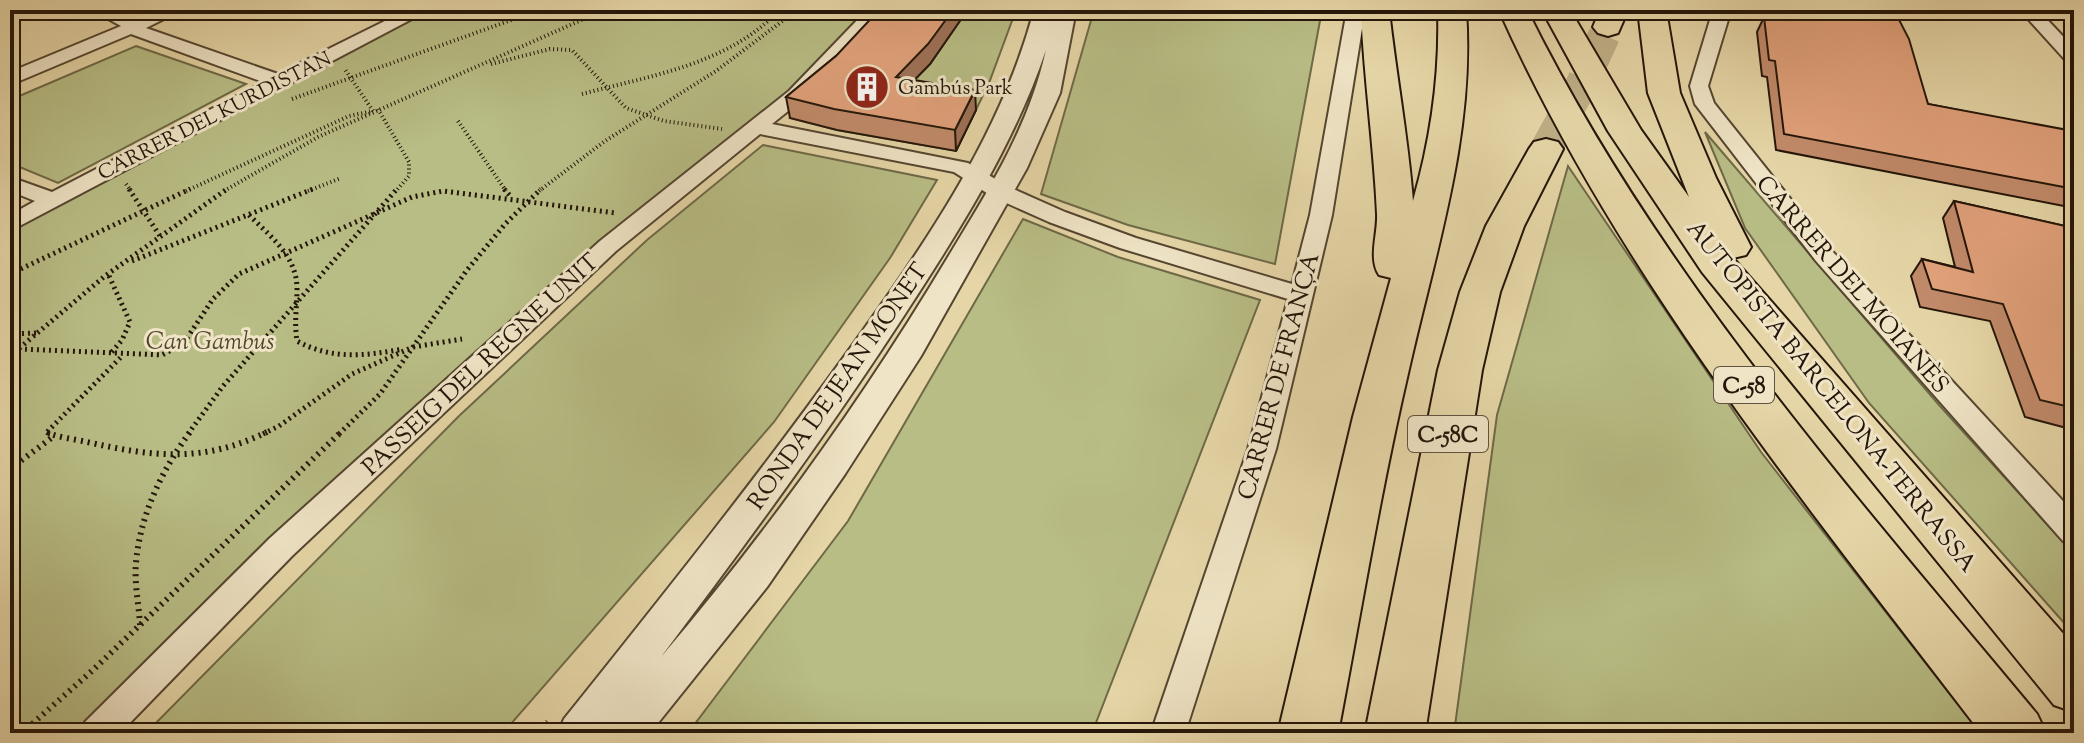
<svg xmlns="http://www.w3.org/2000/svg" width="2084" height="743" font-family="'Sorts Mill Goudy',serif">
<rect width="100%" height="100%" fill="#e6d6a7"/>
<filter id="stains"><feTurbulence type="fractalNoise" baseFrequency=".0025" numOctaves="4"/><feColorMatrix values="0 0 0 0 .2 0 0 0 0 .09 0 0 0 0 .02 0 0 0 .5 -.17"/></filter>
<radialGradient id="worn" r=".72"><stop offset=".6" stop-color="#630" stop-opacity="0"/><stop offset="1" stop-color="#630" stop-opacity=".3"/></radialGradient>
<path fill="#b8bd85" stroke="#6e6947" stroke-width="2" d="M420 10H877L849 41 608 246 97 733H10V224Z
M898 10H1016L989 83 956 151 837 130 790 118 839 76Z
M1094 10H1322L1275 264 1128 225 1041 194Z
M136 46 246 84 58 183 10 163V100Z
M1705 132 1939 405 2074 554V634L1869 403 1745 228Z
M763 145 937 180 890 258 774 422 503 733H146L459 416 647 240Z
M1568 166 1761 452 1980 733H1454L1497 415Z
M1023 219 1118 257 1260 300 1092 733H688L848 521Z"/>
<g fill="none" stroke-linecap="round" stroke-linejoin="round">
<path stroke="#bfaf87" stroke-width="32" stroke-dasharray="32 16" stroke-linecap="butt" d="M1546 149 1580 88 1608 27"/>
<g stroke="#544530" stroke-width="4">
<path id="service" d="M29 10H40L10 22V17Z"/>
</g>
<g stroke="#544530" stroke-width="4">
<path id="minor" d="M92 10H117L137 19 158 10H182L146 28 278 74 407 10H429L10 231V215L35 201 10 191V177L52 192 263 82 131 34 10 85V72L121 26Z
M867 10H886L803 99 772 124 968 163 1009 187 1065 212 1136 238 1292 284 1310 215 1347 10H1365L1332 215 1276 449 1185 733H1151L1248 449 1288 299 1120 248 1049 222 993 197 954 172 760 134 616 251 292 556 120 733H80L85 722 270 538 600 241 789 91Z
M1713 10H1731L1708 86 1714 103 1832 251 2074 513V545L2063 541 1816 261 1695 104 1690 86Z
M2020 10H2038L2074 48V64L2068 63Z"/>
</g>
<g stroke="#544530" stroke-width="4">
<path id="tertiary" d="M1034 10H1076L1060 93 1027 168 921 356 845 474 767 587 650 733H558L564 719C660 599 756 479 846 354 922 248 1000 138 1034 10ZM1046 50C1028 129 989 189 948 257 863 399 768 531 661 657 746 544 830 430 907 311 961 228 1014 144 1046 50Z"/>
</g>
<g stroke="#231509" stroke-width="4">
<path id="motorway" d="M1361 10H1389C1396 74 1408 137 1413 201 1431 138 1440 75 1438 10H1466C1475 134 1436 249 1409 369 1381 489 1361 612 1338 733H1278L1353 417 1391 278 1379 275C1368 258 1378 234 1377 214 1374 146 1364 79 1361 10Z
M1499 10H1527C1656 271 1852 492 2037 714L2046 733H1981C1806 504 1617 274 1499 10Z
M1542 10H1570L1641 130 1689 197 1648 93 1638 10H1666L1680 93 1716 178 1751 247 1746 255 1733 258 2074 646V712L2054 705 1702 272 1608 131Z
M1600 10H1628L1618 33 1608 36 1598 33 1593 27Z
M1546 139 1558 142 1563 149 1524 226 1500 292 1482 370 1425 733H1365L1438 370 1460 292 1486 226 1529 149 1534 142Z"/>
</g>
<path stroke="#231509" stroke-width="4" stroke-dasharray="1 3" stroke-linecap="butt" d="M491 64 550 49 572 50 626 108 664 121 722 129
M582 94C649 76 730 64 779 10
M292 99 539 10
M378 109 409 162V176L396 191
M458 121 506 191
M126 184 131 191
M186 191 349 116 373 111 344 68
M224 191 318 137 604 10
M308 191 341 178
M539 191 605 141 716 71 797 10"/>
<path stroke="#231509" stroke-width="5" stroke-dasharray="2 4" stroke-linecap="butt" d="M129 189 160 236
M504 189 512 198
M249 215C270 236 297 256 297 289 297 307 294 323 297 341 332 360 365 356 403 349
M132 261 313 189
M10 274 190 189
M109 276 130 322 122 340 111 353
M10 334 36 333
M413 347 462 339
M19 349 162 355 183 344 213 299 239 274 412 197 443 191 616 213
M10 356 105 276 227 189
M50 434 46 433 122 356
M188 434 223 386 397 189
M263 434 279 426 352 374 413 347
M339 434 380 394 467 270 506 223 541 189"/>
<path stroke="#231509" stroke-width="6" stroke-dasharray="2 5" stroke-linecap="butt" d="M47 432C55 437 74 439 87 442 154 457 203 463 267 432
M10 469 54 436
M140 625C139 605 134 583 136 563 140 515 162 470 190 432
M22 733 93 670 341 432
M538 733 548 722"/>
<use href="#service" fill="#efe4c6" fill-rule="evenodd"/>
<use href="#minor" fill="#efe4c6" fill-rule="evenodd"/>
<use href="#tertiary" fill="#efe4c6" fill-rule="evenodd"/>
<use href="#motorway" fill="#e6d6a7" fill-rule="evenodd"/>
</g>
<path fill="#c28b6b" stroke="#231509" stroke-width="2" d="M1769 10H1894L1928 104 2074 133V208L1776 150 1767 77 1762 76 1757 32 1764 17 1772 18Z
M964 15 930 64 914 80 976 110 956 151 837 130 790 118 786 97 836 56Z
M1954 201 2074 228V430L2025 417 1990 321 1920 307 1911 276 1922 259 1955 267 1943 218Z"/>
<path fill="#9e7157" stroke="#231509" stroke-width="2" d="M953 10H964V15L930 64 898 97 896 77Z
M975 90 976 110 956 151 955 130Z"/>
<path fill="#e2a27c" stroke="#231509" stroke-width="2" d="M879 10H953L928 44 896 77 975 90 955 130 834 109 786 97 836 56Z
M1781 10H1894L1909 39 1928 104 2073 131 2074 133V189L1784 134 1775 61 1769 60 1764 17 1785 20Z
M1954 201 2074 228V408L2040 400 2003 304 1932 289 1922 259 1973 272Z"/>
<defs>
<g id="building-disc" transform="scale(2.3)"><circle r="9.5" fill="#8f2418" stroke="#efe4c6"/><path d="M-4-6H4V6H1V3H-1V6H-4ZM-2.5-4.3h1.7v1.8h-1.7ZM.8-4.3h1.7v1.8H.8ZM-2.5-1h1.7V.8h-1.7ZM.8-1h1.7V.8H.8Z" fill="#fff"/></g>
</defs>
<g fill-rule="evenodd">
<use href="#building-disc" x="867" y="87"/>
</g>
<g text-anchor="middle" stroke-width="6" stroke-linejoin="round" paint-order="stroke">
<g font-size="20" fill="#231509" stroke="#efe4c6" text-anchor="start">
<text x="898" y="94">Gambús Park</text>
</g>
<g font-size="20" fill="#231509" stroke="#efe4c6">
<text transform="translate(214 115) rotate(-27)" y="7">CARRER DEL KURDISTAN</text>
</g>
<g fill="#efe4c6" stroke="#605342" stroke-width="2">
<rect x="1714" y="367" width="60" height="36" rx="6"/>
<rect x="1408" y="416" width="80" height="36" rx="6"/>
</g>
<g font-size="22" font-weight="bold" fill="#231509">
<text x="1744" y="393">C-58</text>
<text x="1448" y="442">C-58C</text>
</g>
<g font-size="24" fill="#231509" stroke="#efe4c6">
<text transform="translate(1853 284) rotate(49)" y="8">CARRER DEL MOIANÈS</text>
<text transform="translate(480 364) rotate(-43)" y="8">PASSEIG DEL REGNE UNIT</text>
<text transform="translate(1278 376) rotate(-75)" y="8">CARRER DE FRANÇA</text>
<text transform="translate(837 386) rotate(-55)" y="8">RONDA DE JEAN MONET</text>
<text transform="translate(1832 396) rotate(51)" y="8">AUTOPISTA BARCELONA-TERRASSA</text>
</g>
<g font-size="24" font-style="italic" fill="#50472e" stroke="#efe4c6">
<text x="210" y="349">Can Gambus</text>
</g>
</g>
<rect width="2084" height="743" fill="none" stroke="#e6d6a7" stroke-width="40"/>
<rect x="12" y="12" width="2060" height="719" fill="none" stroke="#231509" stroke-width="4"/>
<rect x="20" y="20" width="2044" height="703" fill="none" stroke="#231509" stroke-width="2"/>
<rect width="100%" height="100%" filter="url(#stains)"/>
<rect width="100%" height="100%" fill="url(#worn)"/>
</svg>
